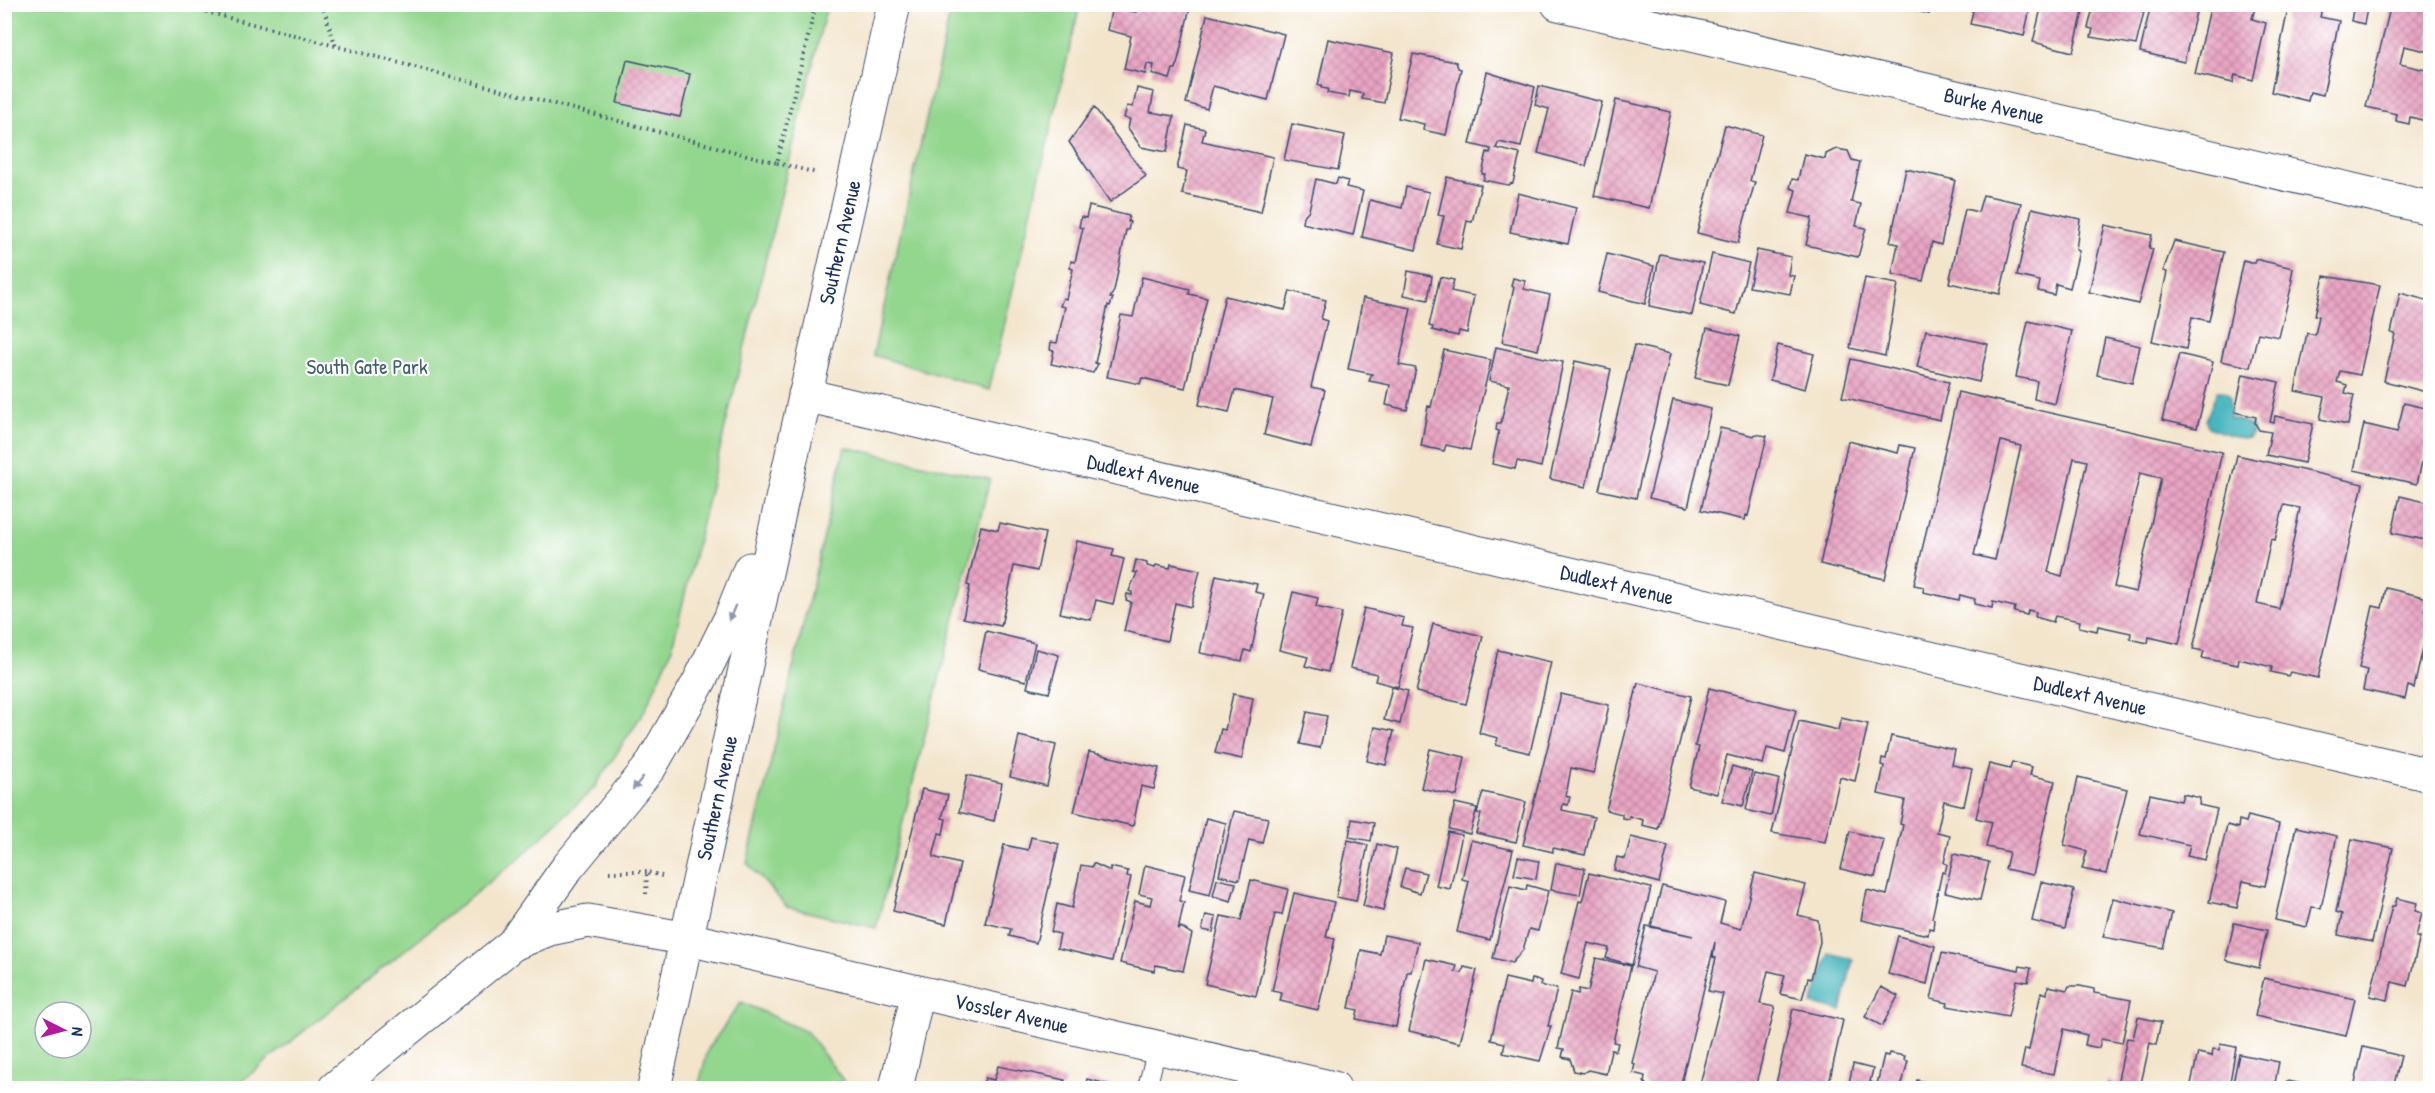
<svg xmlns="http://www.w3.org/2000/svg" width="2435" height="1093" font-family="'Patrick Hand',sans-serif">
<defs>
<pattern id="building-cross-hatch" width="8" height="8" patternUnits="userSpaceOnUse" patternTransform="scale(1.5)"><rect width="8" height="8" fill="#eaa5c3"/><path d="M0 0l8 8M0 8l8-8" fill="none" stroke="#bd87a2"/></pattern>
</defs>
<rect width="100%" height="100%" fill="#fff"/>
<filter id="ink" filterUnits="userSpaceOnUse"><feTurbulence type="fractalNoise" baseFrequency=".0167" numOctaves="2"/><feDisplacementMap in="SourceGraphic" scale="12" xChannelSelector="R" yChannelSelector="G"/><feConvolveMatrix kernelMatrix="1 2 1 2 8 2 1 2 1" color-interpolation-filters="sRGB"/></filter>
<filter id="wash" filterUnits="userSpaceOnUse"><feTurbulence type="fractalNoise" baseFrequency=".008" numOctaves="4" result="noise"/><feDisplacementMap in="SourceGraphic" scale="24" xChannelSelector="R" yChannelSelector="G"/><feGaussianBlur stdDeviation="1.35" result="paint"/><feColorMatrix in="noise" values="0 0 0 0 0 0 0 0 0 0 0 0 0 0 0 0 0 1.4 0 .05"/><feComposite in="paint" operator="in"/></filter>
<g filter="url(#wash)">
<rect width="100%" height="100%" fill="#f3e5cc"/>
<path fill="#93d68e" stroke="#578276" stroke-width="1.5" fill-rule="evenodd" d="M5 5H827L671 652 645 710 594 788 523 855 233 1088H5ZM45 1012H81V1048H45Z
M952 5H1080L989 390 873 355Z
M845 447 990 479 876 928 787 907 747 863Z
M741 1002 807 1032 843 1080 844 1088H698L708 1049Z"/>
<path fill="#47b6bd" stroke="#31728e" stroke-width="1.5" d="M2217 391H2224L2230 396V417L2253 426 2252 433 2248 438 2241 439 2208 427 2206 420Z
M1829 953 1853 959 1841 1011 1812 1004Z"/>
<g id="blocks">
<path fill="url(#building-cross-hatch)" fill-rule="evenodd" d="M1137 4 1190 7 1176 69H1173L1170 79 1152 74 1154 65 1147 64 1145 74 1124 69 1131 36 1107 30 1112 7 1136 12Z
M1893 4H1932L1929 14Z
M1971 4H2031L2024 36 1970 24 1973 11 1970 10Z
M2042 4H2085L2073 52 2033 42Z
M2094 4H2131V8L2144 12 2136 45 2091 37 2093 29 2088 28Z
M2151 4H2198L2184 62 2140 52Z
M2211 4H2256L2252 19 2266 23 2253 80 2235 75 2233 83 2195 74Z
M2298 4H2323L2320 17 2339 21 2323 95 2310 92 2308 101 2271 92 2288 9 2297 11Z
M2354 4H2368L2364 24 2351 21Z
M2391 4H2430V52L2404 46 2400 64 2430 71V122L2410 117 2409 124 2396 121 2397 114 2366 107Z
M1207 15 1284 34 1268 100 1213 86 1207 109 1186 103Z
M1328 39 1394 53 1384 103 1362 99 1363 94 1350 91 1349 97 1327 93 1328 89 1321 88 1322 85H1318Z
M1413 54 1456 62 1458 68 1461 69 1446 135 1423 130 1424 124 1398 118Z
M627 60 690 74 680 117 617 103Z
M1487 72 1535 87 1521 147 1499 142 1496 148 1520 154 1513 183 1508 185 1483 180 1485 174H1482L1487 152 1490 153 1491 149 1470 144Z
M1539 86 1602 102 1586 166 1538 153 1549 109 1535 105Z
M1137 88 1154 92 1150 112 1174 116 1167 152 1141 147 1128 128 1130 119 1124 118 1127 106 1133 107Z
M1616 100 1671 112 1649 208 1594 196Z
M1094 107 1146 176 1110 202 1069 142Z
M1292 124 1345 135 1338 170 1284 160Z
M1187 125 1205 129 1202 141 1273 157 1261 212 1182 194 1187 171 1177 169Z
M1725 125 1762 135 1750 181 1755 182 1738 243 1697 233Z
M1836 149 1848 151 1852 160 1860 162 1851 202 1861 204 1856 226 1866 228 1858 257 1806 245 1812 218 1790 213 1796 190 1790 188 1792 179 1798 180 1804 154 1825 159 1826 154Z
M1906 169 1955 180 1941 245 1932 242 1923 281 1892 274 1898 244 1890 242Z
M1447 177 1481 185 1472 222 1467 221 1461 249 1437 244 1444 216 1438 215Z
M1338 178 1348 181 1346 187 1363 191 1353 235 1302 223 1303 217 1309 210 1316 179 1336 184Z
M1406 187 1429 192 1416 250 1362 237 1370 200 1402 208Z
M1518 193 1576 208 1568 244 1510 232Z
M1983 195 2021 203 2000 294 1949 283 1965 209 1978 212Z
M1089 206 1129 216 1128 222H1130L1128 230H1126L1114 291 1110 298H1113L1110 306 1108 305 1095 363 1098 364 1093 373 1051 364 1054 351 1050 350 1051 342 1057 343 1065 307 1060 306 1063 298 1066 299 1073 269 1070 268 1071 261 1075 262 1083 228 1079 227 1081 217 1086 218Z
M2032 208 2080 219 2076 250 2079 251 2070 288 2056 284 2054 295 2038 291 2040 281 2017 276Z
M2105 225 2152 235 2149 248 2153 249 2138 304 2089 292Z
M2174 241 2224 252 2209 321 2192 317 2186 349 2152 341 2167 272 2163 271Z
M1757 250 1791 257 1788 275 1794 276 1790 294 1749 287Z
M1607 254 1654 266 1645 304 1598 292Z
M1660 254 1703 263 1692 315 1649 306Z
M1712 254 1749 263 1736 314 1700 305Z
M2255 259 2293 268 2291 280H2293L2279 337 2258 333 2250 367 2221 361 2243 260 2255 263Z
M1408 271 1432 276 1428 300 1404 295Z
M2324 276 2380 285 2360 375 2340 371 2337 382 2347 385 2345 393 2354 395 2348 425 2320 419 2325 397 2295 391 2307 333 2315 335 2319 316 2315 315Z
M1142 277 1190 289 1189 294 1207 298 1185 388 1142 378 1140 384 1107 377 1121 315 1133 317Z
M1440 277 1454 280 1451 291 1474 296 1467 333 1459 331 1458 336 1432 330 1433 327 1429 326Z
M1513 278 1525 281 1524 289 1550 295 1538 350 1502 342 1514 287 1511 286Z
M1865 278 1898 284 1885 356 1850 348Z
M1290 291 1326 300 1321 319 1327 321 1311 387 1325 390 1311 447 1264 435 1273 399 1235 390 1229 412 1199 405 1225 296 1285 310Z
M2400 293 2430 301V393L2384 381 2395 334 2391 333Z
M1363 298 1411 308 1399 365 1416 368 1407 410 1386 405 1390 385 1369 381 1372 374 1348 369Z
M2028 321 2072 331 2055 404 2034 399 2037 381 2016 377Z
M1707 328 1740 336 1728 385 1695 378Z
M1926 330 1988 344 1979 382 1917 367Z
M2105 338 2140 346 2132 383 2097 375Z
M1634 345 1670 354 1636 498 1599 490Z
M1778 345 1814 354 1805 389 1770 380Z
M1496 347 1563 362 1541 467 1517 461 1515 469 1492 464 1499 431 1496 430 1497 423H1501L1509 385 1489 381Z
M1444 350 1491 360 1470 450 1446 445 1444 451 1421 446 1428 406 1431 407Z
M2179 354 2213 362 2197 428 2162 420Z
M1851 359 1949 382 1940 420 1842 397Z
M1575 361 1611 369 1586 487 1550 479Z
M2243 374 2279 382 2270 422 2274 423 2275 416 2313 424 2304 463 2266 455 2271 432 2259 430 2255 423 2256 417 2235 412Z
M1958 392 2222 452 2179 644 2149 637 2148 643 2130 639 2131 633 2098 626 2097 631 2079 627 2080 621 2055 616 2053 622 2035 617 2036 612 2028 610 2027 615 2014 612 2015 607 1993 602 1992 608 1974 604 1975 599 1960 595 1959 600 1923 592 1924 587 1914 585ZM2001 441 2021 446 1995 560 1974 555ZM2074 458 2087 461 2062 576 2048 572ZM2140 473 2161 478 2136 592 2114 587Z
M1673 400 1711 409 1688 507 1649 498Z
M2404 403 2430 409V426L2417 484 2354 470 2364 424 2397 432Z
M1720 428 1754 436 1755 434 1767 436 1748 516 1746 515 1745 520 1701 510Z
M1848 441 1898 453 1900 445 1915 448 1885 579 1820 564Z
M2237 455 2363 484 2318 678 2290 672 2288 676 2271 672 2272 667 2239 659 2238 665 2202 658 2204 651 2193 649ZM2284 505 2300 508 2279 609 2257 604 2271 539 2275 540Z
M2400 496 2430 503V541L2392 533Z
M1000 523 1045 533 1037 571 1014 566 1001 626 963 618 970 586 967 585 981 526 998 530Z
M1077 541 1114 549 1112 556 1124 559 1113 604 1096 600 1091 620 1060 613Z
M1136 560 1147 563V566L1155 568 1156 565 1170 568 1171 564 1200 570 1191 607 1175 603 1167 641 1124 631 1131 602 1126 600 1127 594 1132 595V592L1129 591 1137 573 1133 572Z
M1216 575 1257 584 1255 592 1264 594 1251 652 1245 650 1242 661 1200 653Z
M2386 588 2428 598 2425 610 2430 612V616L2414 688 2408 686 2405 699 2363 690 2367 670 2359 668 2373 606 2382 608Z
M1293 592 1318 598 1316 607 1342 613 1328 672 1305 666 1308 657 1279 650Z
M1364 608 1404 618 1402 626 1413 628 1398 687 1375 681 1377 674 1350 668Z
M1433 624 1483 636 1466 704 1416 692Z
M986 631 1035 643 1026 681 978 669Z
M1036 649 1059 655 1049 693 1027 688Z
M1498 650 1551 662 1530 753 1496 745 1498 738 1479 733Z
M1638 683 1691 696 1658 829 1642 825 1643 820 1629 816V819L1622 818V814L1606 810Z
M1392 687 1408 691 1400 724 1384 720Z
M1709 688 1796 710 1785 753 1767 748 1763 764 1727 755 1717 794 1689 787 1699 747 1695 746Z
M1233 694 1253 698 1242 759 1215 753 1221 729 1225 730Z
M1561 694 1609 705 1594 773 1571 768 1566 796 1570 797 1568 805 1563 804 1562 810 1594 817 1585 855 1553 848V852L1523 845Z
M1307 712 1327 716 1320 748 1300 744Z
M1841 718 1868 724 1855 781 1840 777 1825 842 1772 833 1799 721 1838 730Z
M1375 727 1394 731 1386 765 1367 761Z
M1019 736 1056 745 1047 786 1010 777Z
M1891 736 1955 750 1952 765 1972 769 1964 806 1944 801 1937 832 1950 835 1944 863 1947 864 1945 873 1942 872 1932 918 1934 919 1933 929 1929 928 1928 935 1861 920 1867 890 1887 895 1903 825 1900 824 1905 800 1878 794 1884 766 1881 765 1882 758 1886 759Z
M1430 749 1465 757 1457 796 1421 788Z
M1089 752 1159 768 1154 789 1141 786 1133 826 1074 812Z
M2012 762 2032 767 2030 775 2055 781 2033 875 2005 869 2009 852 1986 847 1992 822 1976 818 1989 764 2010 769Z
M1732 766 1752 772 1743 806 1722 801Z
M1754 774 1779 779 1771 816 1746 810Z
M967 775 1002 783 994 821 959 812Z
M2078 777 2127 789 2106 874 2082 869 2087 851 2064 845Z
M922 789 948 795 942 818 946 819 943 834 939 833 933 857 960 864 946 924 893 911Z
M1483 792 1526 802 1516 842 1476 833 1481 814 1477 813Z
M2150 794 2181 801 2183 794 2200 798 2199 805 2217 809 2205 860 2187 856 2190 845 2140 834Z
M1455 803 1477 808 1470 834 1449 829Z
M1234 811 1268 818 1262 843 1249 840 1239 880 1219 875Z
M2248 816 2279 824 2265 886 2243 881 2237 908 2209 902 2227 825 2238 828 2239 820 2246 822Z
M1206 818 1226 823 1210 895 1189 890Z
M1352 819 1374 823 1371 841 1349 837Z
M2296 827 2337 836 2321 908 2312 907 2307 927 2275 920Z
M1850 831 1884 840 1875 877 1841 869Z
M1448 832 1462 835 1450 889 1436 886Z
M1031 837 1059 844 1036 943 1009 936 1011 929 985 923 1004 845 1028 850Z
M1631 837 1668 846 1659 883 1614 870 1617 857 1625 859Z
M2352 839 2393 848 2372 942 2338 935 2342 914 2336 912Z
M1348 840 1368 845 1356 901 1336 897Z
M1471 840 1513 850 1490 940 1457 932 1469 881 1462 879Z
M1377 844 1397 849 1383 911 1363 906Z
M1954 854 1989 862 1980 900 1945 892Z
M1518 857 1539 861 1536 879 1514 875Z
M1093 863 1110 871V867L1128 871 1127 876 1131 877 1112 961 1057 948 1060 934 1051 932 1057 904 1072 908 1081 865 1092 867Z
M1556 863 1585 868 1580 895 1551 890Z
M1145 865 1185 875 1179 901 1184 902 1178 931 1181 927 1192 934 1183 971 1156 965 1154 971 1120 963 1135 901 1150 905 1152 897 1139 894Z
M1405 868 1426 873 1420 893 1400 887Z
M1589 873 1651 888 1632 965 1606 958 1609 948 1588 943 1579 979 1561 974 1579 901 1582 902Z
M1755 873 1806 885 1798 915 1818 920 1820 942 1811 979 1808 978 1802 999 1780 994 1785 975 1768 971 1760 1004 1775 1007 1755 1088H1699L1723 994 1708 991 1716 958 1713 957 1715 942 1680 1088 1648 1087 1644 1082 1645 1076 1633 1073 1635 1064 1632 1063 1654 972 1636 967 1646 926 1693 936 1651 926 1662 886 1725 902 1720 923 1741 929Z
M1217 879 1236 883 1231 901 1213 896Z
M1251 880 1288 889 1282 915 1275 914 1256 996 1205 984 1221 916 1241 920Z
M2041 882 2074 890 2065 929 2032 921Z
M1527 885 1548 891 1538 931 1529 929 1523 950 1512 963 1493 958 1510 886 1526 890Z
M1294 893 1334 902 1326 937 1335 939 1318 1010 1280 1001 1282 993 1272 991Z
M2113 898 2172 913 2163 948 2103 937Z
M2397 898 2417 903 2415 911 2422 913 2416 937H2420L2408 986 2392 982 2388 1000 2370 996 2392 906H2395Z
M1206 915 1216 917 1213 932 1202 930Z
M2234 923 2267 930 2259 968 2226 960Z
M1384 935 1418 942 1411 972H1407L1396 1027 1356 1019 1358 1010 1349 1008 1361 950 1380 954Z
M1898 936 1935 946 1927 984 1888 974Z
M1942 953 2019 970 2020 966 2031 968 2028 982 2017 980 2008 1017 1947 1006 1948 1003 1931 999Z
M1596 958 1631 966 1613 1042 1618 1043 1616 1051 1611 1050 1606 1074 1588 1070 1583 1073 1574 1071 1570 1059 1562 1057 1564 1049 1558 1048 1571 992 1578 994 1579 989 1588 991Z
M1426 959 1457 966 1455 972 1462 973 1464 967 1477 970 1460 1043 1409 1031Z
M1505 978 1531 984 1532 979 1541 981 1540 985 1557 989 1548 1026H1551L1540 1061 1503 1053 1505 1043 1491 1040Z
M2264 978 2355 999 2346 1036 2255 1016Z
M2048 986 2067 990 2069 986H2080L2094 989V993L2131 1000 2122 1043 2101 1039 2099 1048 2085 1045 2087 1035 2064 1029 2054 1074 2021 1068 2025 1049 2029 1050 2041 992 2047 994Z
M1881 987 1898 996 1882 1026 1865 1017Z
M1793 1009 1843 1020 1828 1088H1775Z
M2138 1017 2161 1022 2156 1045 2150 1043 2140 1088H2105L2107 1081 2117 1084 2127 1038 2133 1039Z
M2220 1044 2236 1047 2229 1088H2190L2198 1053 2212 1056 2213 1049 2219 1050Z
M2363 1047 2401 1056 2393 1088 2354 1087Z
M1889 1053 1905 1056 1904 1060 1908 1061 1901 1088H1848L1853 1064 1873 1069 1870 1082 1877 1084 1884 1055 1888 1056Z
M2239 1054 2279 1062 2274 1088H2232Z
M998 1066 1065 1080 1063 1088H982L985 1078 994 1080Z
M1087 1079 1122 1088H1085Z
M1917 1080 1939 1085 1938 1088H1915Z
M2287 1081 2319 1087V1088H2286Z"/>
</g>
</g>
<g filter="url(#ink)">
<use href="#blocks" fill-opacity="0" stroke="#3b4a6e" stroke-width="1.5"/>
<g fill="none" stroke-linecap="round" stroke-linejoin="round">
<g stroke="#3b4a6e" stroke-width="20">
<path id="lane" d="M1147 1088 1157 1048"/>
</g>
<g stroke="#3b4a6e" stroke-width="35">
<g id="street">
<path id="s1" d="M1558 4 2430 208"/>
<path id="s2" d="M805 395 2430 775"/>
<path id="s3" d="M688 939 1334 1088"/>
<path d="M896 1088 918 992"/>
</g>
</g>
<g stroke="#3b4a6e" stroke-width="35">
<g id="secondary">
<path d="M513 944 549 929 588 921 688 939"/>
<path d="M335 1088 513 944 567 868 650 767 699 682 730 619 750 569"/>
<path id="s4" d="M654 1088 786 481 894 4"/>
</g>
</g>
<path stroke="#3b4a6e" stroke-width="4" stroke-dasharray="1.5 4.5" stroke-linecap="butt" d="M177 4 777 163 816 4
M322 4 336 47
M777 163 817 173
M609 872H647
M646 894 647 872 662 876"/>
<use href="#lane" stroke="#fff" stroke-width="18"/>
<use href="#street" stroke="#fff" stroke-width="33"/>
<use href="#secondary" stroke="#fff" stroke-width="33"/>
</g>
<defs><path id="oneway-solid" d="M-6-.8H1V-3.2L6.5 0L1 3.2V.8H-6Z" transform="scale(1.5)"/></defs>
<g fill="#8d97ae">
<use href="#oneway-solid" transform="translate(732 613) rotate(113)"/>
<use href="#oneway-solid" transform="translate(638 783) rotate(129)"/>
</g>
</g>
<g text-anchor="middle" stroke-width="4.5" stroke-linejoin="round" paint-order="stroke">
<g font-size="21" fill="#1b2f5e" stroke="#fff">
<text dy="7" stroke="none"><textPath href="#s1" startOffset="448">Burke Avenue</textPath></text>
<text dy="7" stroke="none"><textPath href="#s4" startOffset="866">Southern Avenue</textPath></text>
<text dy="7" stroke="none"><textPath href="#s2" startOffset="348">Dudlext Avenue</textPath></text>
<text dy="7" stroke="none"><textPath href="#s2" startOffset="834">Dudlext Avenue</textPath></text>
<text dy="7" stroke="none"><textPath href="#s2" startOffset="1320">Dudlext Avenue</textPath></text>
<text dy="7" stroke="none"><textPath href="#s4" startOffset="297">Southern Avenue</textPath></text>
<text dy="7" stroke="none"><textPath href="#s3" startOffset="332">Vossler Avenue</textPath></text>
</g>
<g font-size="21" fill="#3f616c" stroke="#fff">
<text x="367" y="374">South Gate Park</text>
</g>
</g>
<rect width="2435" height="1093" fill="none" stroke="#fff" stroke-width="24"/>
<g transform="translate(63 1030) rotate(96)"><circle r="28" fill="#ffffff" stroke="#a4acbf" stroke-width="1.5"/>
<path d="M0-4.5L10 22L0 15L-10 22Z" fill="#b5179e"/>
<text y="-9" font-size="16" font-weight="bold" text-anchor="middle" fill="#1b2f5e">N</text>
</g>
</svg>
